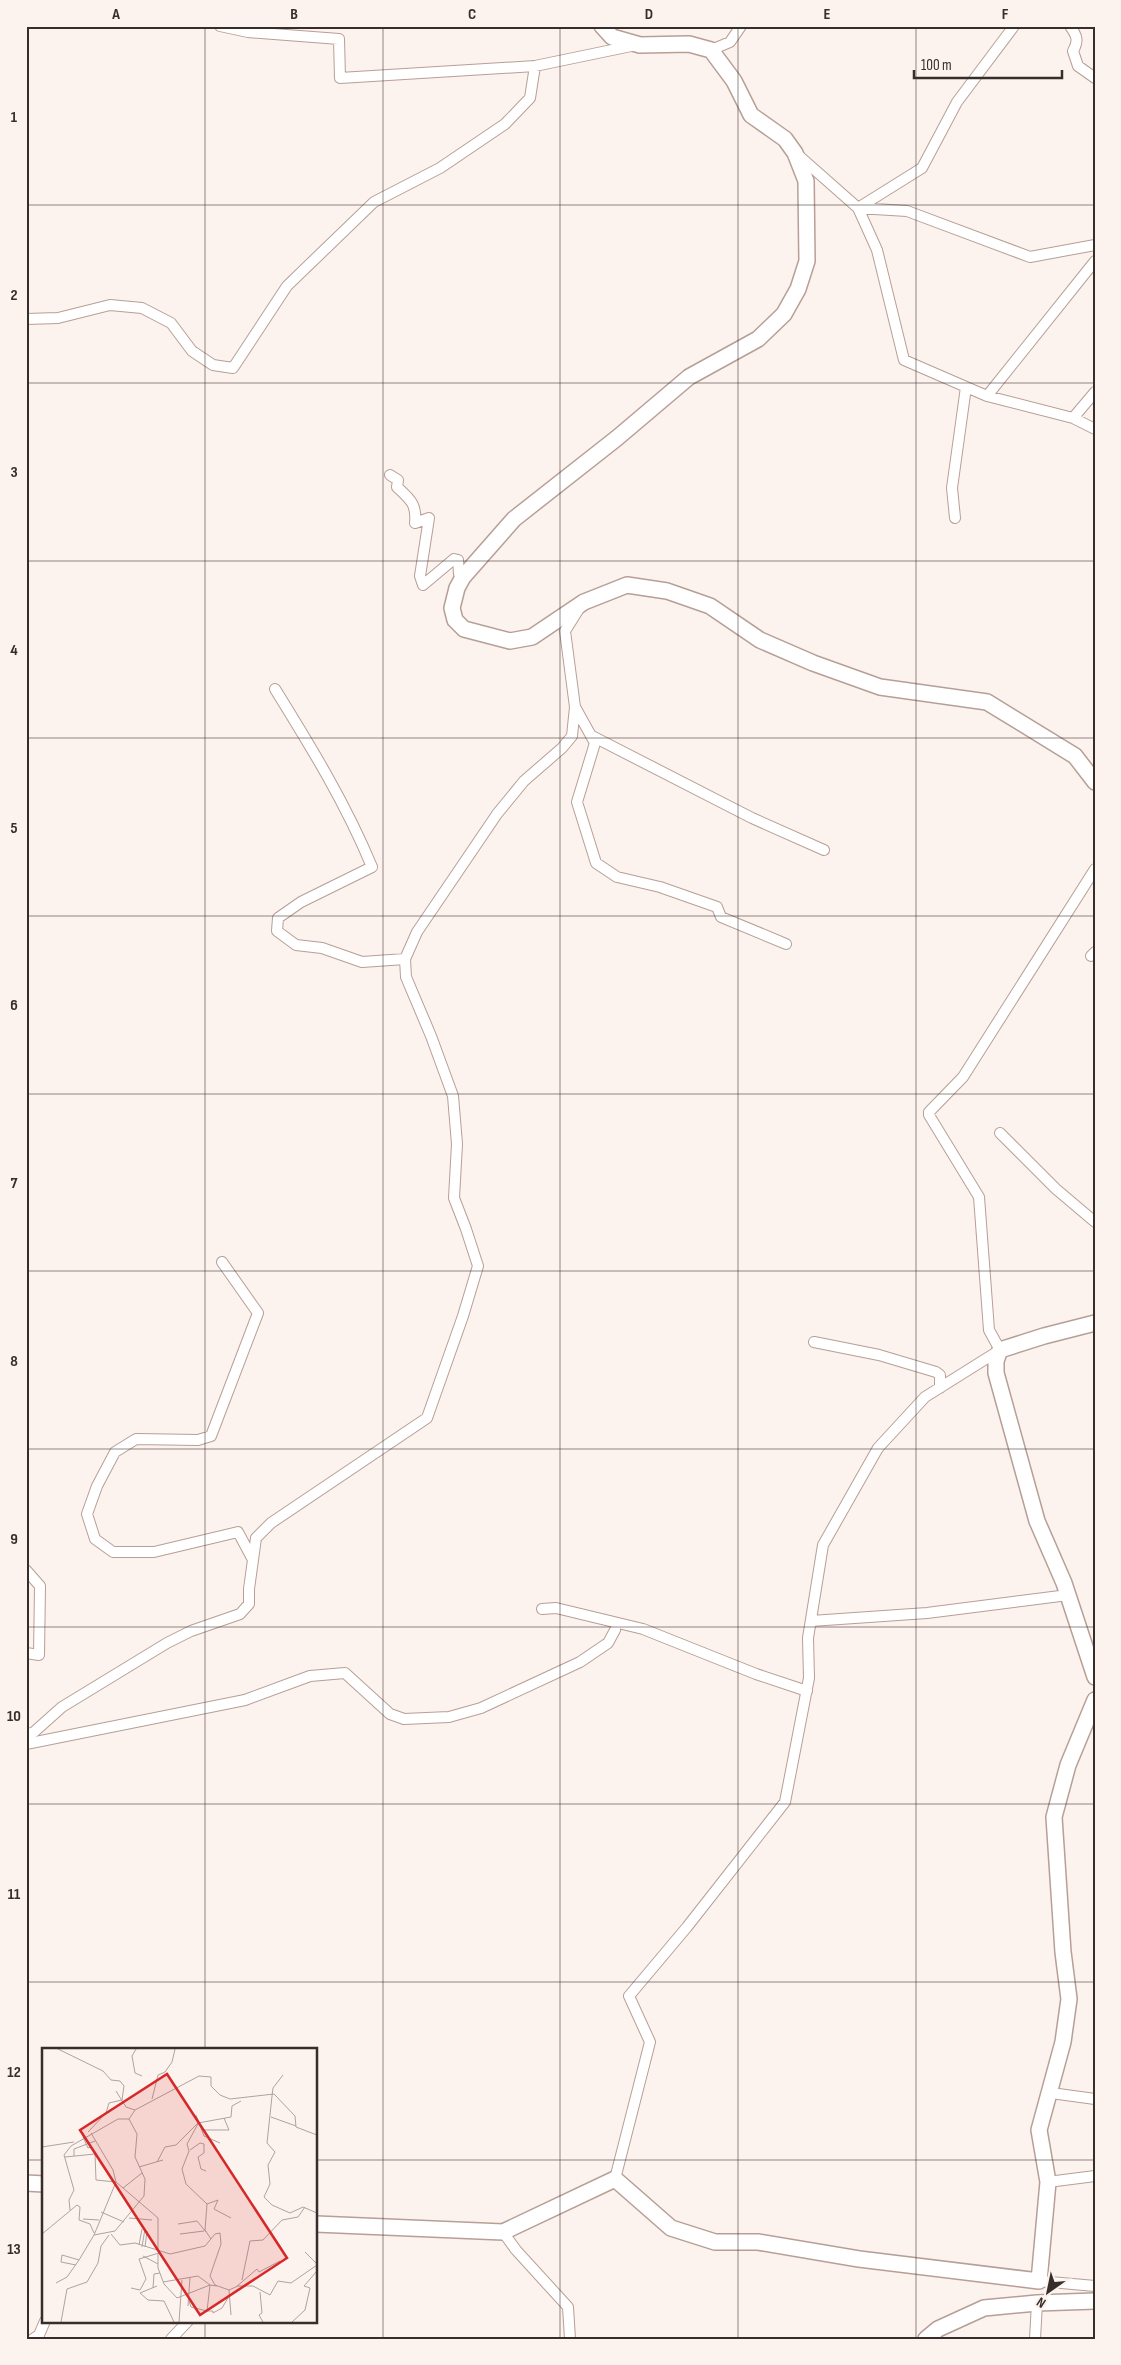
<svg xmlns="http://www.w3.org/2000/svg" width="1121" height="2365" font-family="'Sofia Sans Condensed',sans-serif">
<rect width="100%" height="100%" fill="#fcf2ee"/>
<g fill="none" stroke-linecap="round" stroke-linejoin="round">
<g stroke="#b79f96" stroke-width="12">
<path id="street" d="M220 26 248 32 339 39 340 78 535 66 636 45
M1014 26 957 102 922 168 858 208 877 250 904 360 987 396 1073 418 1095 429
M1070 26C1077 36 1079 40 1073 51L1078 66 1095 78
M711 50 730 42 741 26
M798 155 858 208 907 211 1030 257 1095 245
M26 319 58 318 110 305 142 308 171 323 192 351 213 365 233 368 287 286 374 202 440 168 505 124 530 98 535 66
M987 396 1095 261
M1073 418 1095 392
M390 475 398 480 397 487C410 499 417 504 415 523L429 518 420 576 423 585 454 559 458 560 459 574 463 577
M955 518 952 488 966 387
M275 689C311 747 346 804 372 867L301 902 278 918 277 931 296 945 322 948 362 962 405 959
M575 707 595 743 577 802 596 863 617 877 660 887 717 907 721 917 786 944
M592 736 752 818 824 850
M1091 956 1095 952
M1000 1133 1056 1189 1095 1222
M222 1262 258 1313 211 1436 198 1440 136 1439 115 1452 97 1486 87 1514 95 1539 113 1552H154L238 1532 253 1560
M814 1342 879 1355 936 1372 940 1375V1388
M26 1570 40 1586 39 1655 26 1653
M542 1609 556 1608 643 1629 756 1674 807 1691
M811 1621 927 1613 1068 1595
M26 1735 34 1732 62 1707 167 1643 191 1631 240 1614 249 1604V1589L256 1538 271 1523 427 1418 463 1316 478 1266 466 1229 454 1198 457 1144 453 1096 431 1036 406 977 405 959 417 932 497 814 524 781 562 748 572 736 575 707 565 631 580 607
M26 1744 245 1700 310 1676 345 1673 390 1714 404 1719 449 1717 481 1708 580 1662 608 1643 615 1630
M1051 2093 1095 2099
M615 2179 650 2042 629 1996 687 1927 785 1802 809 1678 808 1638 823 1545 878 1448 925 1397 1000 1350 989 1330 979 1197 929 1115V1112L963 1077 1095 869
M1048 2182 1095 2176
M503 2232 516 2250 568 2307 570 2339
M1039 2281 1095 2286
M33 2339 39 2335 45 2321
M171 2339 188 2321
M1035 2339 1037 2303"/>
</g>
<g stroke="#b79f96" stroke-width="18">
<path id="secondary" d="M602 26 612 37 640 45 689 44 711 50 734 81 751 115 785 139 795 153 806 181 807 261 798 289 784 314 758 339 689 377 617 438 514 519 463 577 457 588 452 608 455 620 464 629 510 641 532 637 584 602 627 585 667 591 710 606 760 640 813 663 880 687 987 702 1075 756 1095 782
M1095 1323 1044 1336 1000 1350 996 1361V1373L1037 1521 1064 1583 1095 1677
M26 2183 44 2184
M316 2224 503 2232 615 2179 671 2228 715 2242H758L859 2259 1039 2281 1048 2182 1039 2130 1063 2042 1069 1999 1063 1952 1054 1817 1068 1765 1095 1700
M926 2339 938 2329 984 2308 1037 2303 1095 2301"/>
</g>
<use href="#street" stroke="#fff" stroke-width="10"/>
<use href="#secondary" stroke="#fff" stroke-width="15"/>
</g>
<path fill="none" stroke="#372d2a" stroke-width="1" stroke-opacity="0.55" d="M205 26V2049M383 26V2339M560 26V2339M738 26V2339M916 26V2339M26 205H1095M26 383H1095M26 561H1095M26 738H1095M26 916H1095M26 1094H1095M26 1271H1095M26 1449H1095M26 1627H1095M26 1804H1095M26 1982H1095M26 2160H44M316 2160H1095M205 2321V2339"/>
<g transform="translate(42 2048)">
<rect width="275" height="275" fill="#fcf2ee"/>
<path fill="none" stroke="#ada3a0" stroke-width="1" d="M16 1 61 23 69 32 78 33 82 38 80 52 67 55 64 65 46 84M94 1 90 8 93 25 100 28M241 27 231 40 230 48 225 95 233 104 226 117 228 136 222 149 230 157 248 165 261 159 275 165M74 43 84 59 93 62M110 51 116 27 123 24 130 14 133 1M154 67 162 88 178 95M229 69 254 78M157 74 145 96 147 103 140 121 144 136 165 156 163 182 169 191M160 82H187L182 70M49 85 71 122 74 134 116 170V202M41 89 46 100 49 99M0 99 32 94M148 102 158 95 162 96V105L156 109 159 121 164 123M32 108V101L53 93M115 114 123 99 134 97 156 75 189 69 190 58 199 53M97 119 121 112M81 140 100 125M165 156 176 152 172 161 189 170M28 162 27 152 32 142 22 107 29 98 76 71H87L93 62 157 28 169 29V38L178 47 188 51 232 46 253 68 254 79 275 87M59 164 82 174M87 170 110 172M41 171 57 172M136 176 155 173 164 184M0 186 35 157 38 159 37 172 48 176 52 185M69 186 78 197 93 195 128 206 163 198 173 186 178 185 179 196 168 228 173 237 187 242 196 238H211L228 247 236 233 249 235 275 217M138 186 162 183M52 187 73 183 102 148 103 131 93 109 95 86 87 71M97 197 100 181M100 199 103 181M103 199 105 183M263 204 275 216M116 205V220L122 236 135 250 168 237 175 238M101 208 116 216M34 217 19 214 20 207 37 212M200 232 208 193 221 192 240 172 256 169 263 159M121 234 156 228 168 237 165 263H171V265L180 260 186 250M14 235 25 229 37 212 52 187 74 134 54 132 53 106 23 109M115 238 98 245 106 252 122 253 132 274M194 239 215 221 217 224 238 213M89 240 98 242 104 231 97 211 117 205M111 240 112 226 118 225M187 242 189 267M218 244 220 265 217 267 221 274M147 253 149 259 165 263M146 258 148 229M19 274 25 241 45 234 56 215 59 198 67 187M137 274 140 232M250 274 263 262 268 240 262 238 275 223"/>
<path fill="#d62828" fill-opacity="0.15" stroke="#d62828" stroke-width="2.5" d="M125 26 245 210 158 267 38 82Z"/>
<rect width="275" height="275" fill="none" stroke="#372d2a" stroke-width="2.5"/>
</g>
<rect width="1121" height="2365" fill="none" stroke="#fcf2ee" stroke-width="55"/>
<g transform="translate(1048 2292) rotate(213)" stroke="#fcf2ee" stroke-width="4" paint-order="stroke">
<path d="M0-4L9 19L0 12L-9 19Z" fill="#372d2a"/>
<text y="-8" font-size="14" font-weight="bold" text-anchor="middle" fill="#372d2a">N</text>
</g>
<path d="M914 70v8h148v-8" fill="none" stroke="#372d2a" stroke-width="2.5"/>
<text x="921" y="70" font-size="15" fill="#372d2a" stroke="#fcf2ee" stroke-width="4" paint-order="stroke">100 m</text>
<rect x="28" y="28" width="1066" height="2310" fill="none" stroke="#372d2a" stroke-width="2"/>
<g font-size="16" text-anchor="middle" font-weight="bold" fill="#372d2a">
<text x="116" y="19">A</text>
<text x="294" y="19">B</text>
<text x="472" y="19">C</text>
<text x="649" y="19">D</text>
<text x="827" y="19">E</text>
<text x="1005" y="19">F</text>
<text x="14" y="122">1</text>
<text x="14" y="300">2</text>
<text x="14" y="477">3</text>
<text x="14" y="655">4</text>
<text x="14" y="833">5</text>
<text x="14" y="1010">6</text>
<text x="14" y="1188">7</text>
<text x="14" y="1366">8</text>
<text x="14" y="1544">9</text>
<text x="14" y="1721">10</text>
<text x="14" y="1899">11</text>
<text x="14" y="2077">12</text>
<text x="14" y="2254">13</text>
</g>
</svg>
